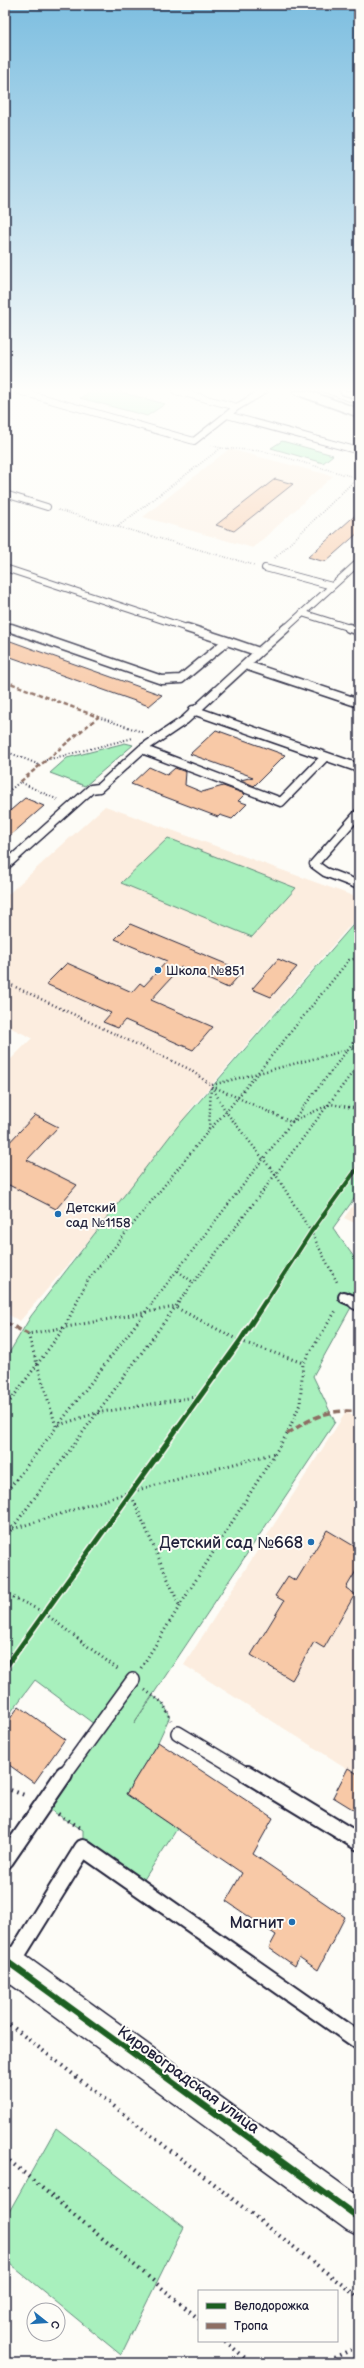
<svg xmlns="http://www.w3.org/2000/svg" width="364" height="2368" font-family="'Balsamiq Sans',sans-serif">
<rect width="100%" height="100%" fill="#fdfcf7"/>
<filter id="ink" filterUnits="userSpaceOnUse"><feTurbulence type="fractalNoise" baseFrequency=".025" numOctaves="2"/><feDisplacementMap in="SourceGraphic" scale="8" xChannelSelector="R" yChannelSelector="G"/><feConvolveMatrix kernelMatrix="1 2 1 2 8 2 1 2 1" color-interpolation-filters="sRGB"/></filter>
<g filter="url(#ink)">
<path fill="#fceddf" d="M229 449 333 476 253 548 143 517Z
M105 806 359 898V915L188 1112 195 1116 20 1321 5 1313V1065L32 1038 5 1025V897Z
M359 1197V1225L344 1218Z
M346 1412 359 1419V1776L184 1665Z"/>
<path fill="#a8f0bd" stroke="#65897c" d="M92 391H116L165 404 147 416 80 398Z
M282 441 333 455 323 463 271 448Z
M125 743 133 745 85 786 50 773 67 758Z
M168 838 296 888 252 937 121 883Z
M359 918V1192L333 1228 359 1264V1293L313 1376 335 1422 134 1723 153 1696 163 1703 170 1716 158 1742 126 1794 177 1829 139 1887 83 1848V1830L42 1805 98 1727 35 1680 5 1720V1360L31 1316 177 1127Z
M56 2128 184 2227 121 2355 5 2260V2219Z"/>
<path fill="#f8c9a7" stroke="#22223b" d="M275 479 293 484 234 531 216 525Z
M359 512V532L325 562 308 557Z
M5 639 38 651 162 695 149 706 5 655Z
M216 730 285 755 254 786 241 780 253 777 190 754Z
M149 767 167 775 175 768 186 772 185 785 202 792 223 786 245 794 238 801 247 804 232 819 220 815 218 817 131 784Z
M25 798 44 806 5 840V815Z
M130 924 243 971 228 988 181 967 151 1000 213 1027 193 1050 125 1020 118 1028 103 1022 111 1013 46 984 67 963 132 992 140 983 144 986 167 961 115 939Z
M278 959 297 967 271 997 252 989Z
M35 1115 58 1127 27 1160 77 1185 56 1209 5 1183V1147Z
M327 1530 359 1549V1566L346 1588 355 1594 324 1648 314 1642 292 1680 251 1655 284 1601 275 1596 288 1576 296 1581Z
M19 1706 65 1739 34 1783 5 1762V1726Z
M158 1742 273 1818 253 1854 345 1917 318 1970 299 1957 295 1966 269 1948 276 1935 226 1901 242 1873 126 1794Z
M348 1768 359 1775V1813L333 1797Z"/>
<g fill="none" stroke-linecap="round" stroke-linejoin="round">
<g stroke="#22223b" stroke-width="8">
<path id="service-far4" d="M19 391 194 441 237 407
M176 391 237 407 264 391
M227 415 359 451
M5 494 47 507
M5 568 190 629
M265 568 332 586
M302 613 353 629
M5 626 14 629
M285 629 359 562"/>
</g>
<g stroke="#22223b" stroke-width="11">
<path id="service-far3" d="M11 628 162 680 181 679 227 641 259 652 286 628
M187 628 227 641
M349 628 359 631
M245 665 359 703
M193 710 359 768
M142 749 281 802 325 757
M359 813 314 864 325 872 359 885
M5 866 91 789 99 788 142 749 185 720 259 652"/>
</g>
<g stroke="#22223b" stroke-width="14">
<path id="service-far2" d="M344 1297 358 1303"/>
</g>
<g stroke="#22223b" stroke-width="16">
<path id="service-far1" d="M355 1302 359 1304
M178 1733 248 1775
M64 1775 133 1680"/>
</g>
<g stroke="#22223b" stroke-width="20">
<path id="service" d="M247 1774 359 1842
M5 1860 64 1774
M11 1964 83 1848 359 2041"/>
</g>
<g stroke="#22223b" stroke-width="3">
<path id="tertiary" d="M5 1944 16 1949 359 2197V2236L347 2230 5 1980Z"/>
</g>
<g stroke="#22223b" stroke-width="3">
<path id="secondary" d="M293 391H309L359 409V417L295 394Z
M340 391H359V399L342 394Z"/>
</g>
<path stroke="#22223b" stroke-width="1.5" stroke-dasharray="0.5 2" stroke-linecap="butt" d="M221 448 263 451 357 478 359 470
M58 510 254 565
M117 527 221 448 210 445
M275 558 357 478"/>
<path stroke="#22223b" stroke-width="2" stroke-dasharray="1 2.5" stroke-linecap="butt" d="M98 717 142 732
M5 751 40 765
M46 760 133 738
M5 794 20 782 58 800"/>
<path stroke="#22223b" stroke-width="2.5" stroke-dasharray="1 3" stroke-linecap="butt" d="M5 982 189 1069 211 1085 226 1112 276 1175 311 1232 338 1284
M212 1085 359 1047
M212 1086 291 1122 331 1104 359 1109
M209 1130 226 1112 349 960 359 958
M178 1271 194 1283
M76 1303 88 1280 209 1130 211 1086
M152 1303 359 1035
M178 1303 359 1064"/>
<path stroke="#22223b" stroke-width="3" stroke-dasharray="1 3.5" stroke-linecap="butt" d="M201 1396 96 1413 56 1426 28 1334 175 1307 240 1341 303 1363
M5 1408 64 1328 77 1302
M130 1492 180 1607
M5 1494 153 1302
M13 1529 130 1492 275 1453
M5 1538 179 1302
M5 1593 43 1612 120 1671
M141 1668 287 1434 300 1404 303 1363 337 1309
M145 1690 163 1703 171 1720"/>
<path stroke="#22223b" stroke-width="4" stroke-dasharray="1.5 4.5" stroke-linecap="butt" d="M5 1788 27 1796
M58 1814 82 1829
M5 2021 359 2298
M5 2157 199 2319
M225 2341 251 2363
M323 2363 359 2346"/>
<use href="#service-far4" stroke="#fdfcf7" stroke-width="6"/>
<use href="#service-far3" stroke="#fdfcf7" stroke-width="8"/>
<use href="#service-far2" stroke="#fdfcf7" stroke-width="10"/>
<use href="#service-far1" stroke="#fdfcf7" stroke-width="13"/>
<use href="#service" stroke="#fdfcf7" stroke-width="16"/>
<use href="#tertiary" fill="#fdfcf7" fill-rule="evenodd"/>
<use href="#secondary" fill="#fdfcf7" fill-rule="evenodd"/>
<path stroke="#22223b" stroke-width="1" d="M320 391 359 405"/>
<path stroke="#8d6e63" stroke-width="2.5" stroke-dasharray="4.5 2.5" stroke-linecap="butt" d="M5 681 98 717 20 782"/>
<path stroke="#8d6e63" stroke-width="3.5" stroke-dasharray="7 3.5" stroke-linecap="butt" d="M5 1322 28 1334
M287 1434C311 1418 329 1408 359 1412"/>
<g stroke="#fdfcf7" stroke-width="6">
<path id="cycleway-far2" d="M265 1303 311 1232 359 1166"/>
</g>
<g stroke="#fdfcf7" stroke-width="8">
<path id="cycleway-far1" d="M5 1668 240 1341 265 1302"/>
</g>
<g stroke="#fdfcf7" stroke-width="8">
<path id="cycleway" d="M5 1960 359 2218"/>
</g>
<use href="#cycleway-far2" stroke="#1b5e20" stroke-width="4"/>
<use href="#cycleway-far1" stroke="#1b5e20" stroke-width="5"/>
<use href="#cycleway" stroke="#1b5e20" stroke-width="6"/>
</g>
</g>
<linearGradient id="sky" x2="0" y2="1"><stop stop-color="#7dbee0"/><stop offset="0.54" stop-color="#fefefb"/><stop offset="1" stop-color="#fefefb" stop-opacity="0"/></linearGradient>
<rect width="364" height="722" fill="url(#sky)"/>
<g fill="#1f6fb2" stroke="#fdfcf7" stroke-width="1.5">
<circle cx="158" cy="970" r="4"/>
<circle cx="58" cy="1214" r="4"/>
<circle cx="311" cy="1542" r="4"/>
<circle cx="292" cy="1922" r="4"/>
</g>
<g text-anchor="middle" stroke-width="4" stroke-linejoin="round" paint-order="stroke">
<g font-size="13" fill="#22223b" stroke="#fdfcf7" text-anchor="start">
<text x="166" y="975">Школа №851</text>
<text x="66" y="1212">Детский<tspan x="66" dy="15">сад №1158</tspan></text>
</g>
<g font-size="16" fill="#22223b" stroke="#fdfcf7" text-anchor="end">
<text x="303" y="1548">Детский сад №668</text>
<text x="284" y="1928">Магнит</text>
</g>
<g font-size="16" fill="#22223b" stroke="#fdfcf7">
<text transform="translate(189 2079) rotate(36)" y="6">Кировоградская улица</text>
</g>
</g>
<rect width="364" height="2368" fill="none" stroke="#fdfcf7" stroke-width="20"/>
<rect x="10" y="10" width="344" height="2348" fill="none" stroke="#22223b" stroke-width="1.5" filter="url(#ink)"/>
<rect x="198" y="2290" width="140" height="52" fill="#fdfcf7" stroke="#a5a5ac"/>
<rect x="206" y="2303" width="20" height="6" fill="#1b5e20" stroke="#a5a5ac"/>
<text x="234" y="2310" font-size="12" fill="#22223b">Велодорожка</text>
<rect x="206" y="2323" width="20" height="6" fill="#8d6e63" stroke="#a5a5ac"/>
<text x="234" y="2330" font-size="12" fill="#22223b">Тропа</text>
<g transform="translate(46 2322) rotate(107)"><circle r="19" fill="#fdfcf7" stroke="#a5a5ac"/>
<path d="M0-3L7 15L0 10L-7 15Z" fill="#1f6fb2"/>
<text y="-6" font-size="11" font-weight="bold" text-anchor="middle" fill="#22223b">С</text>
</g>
</svg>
